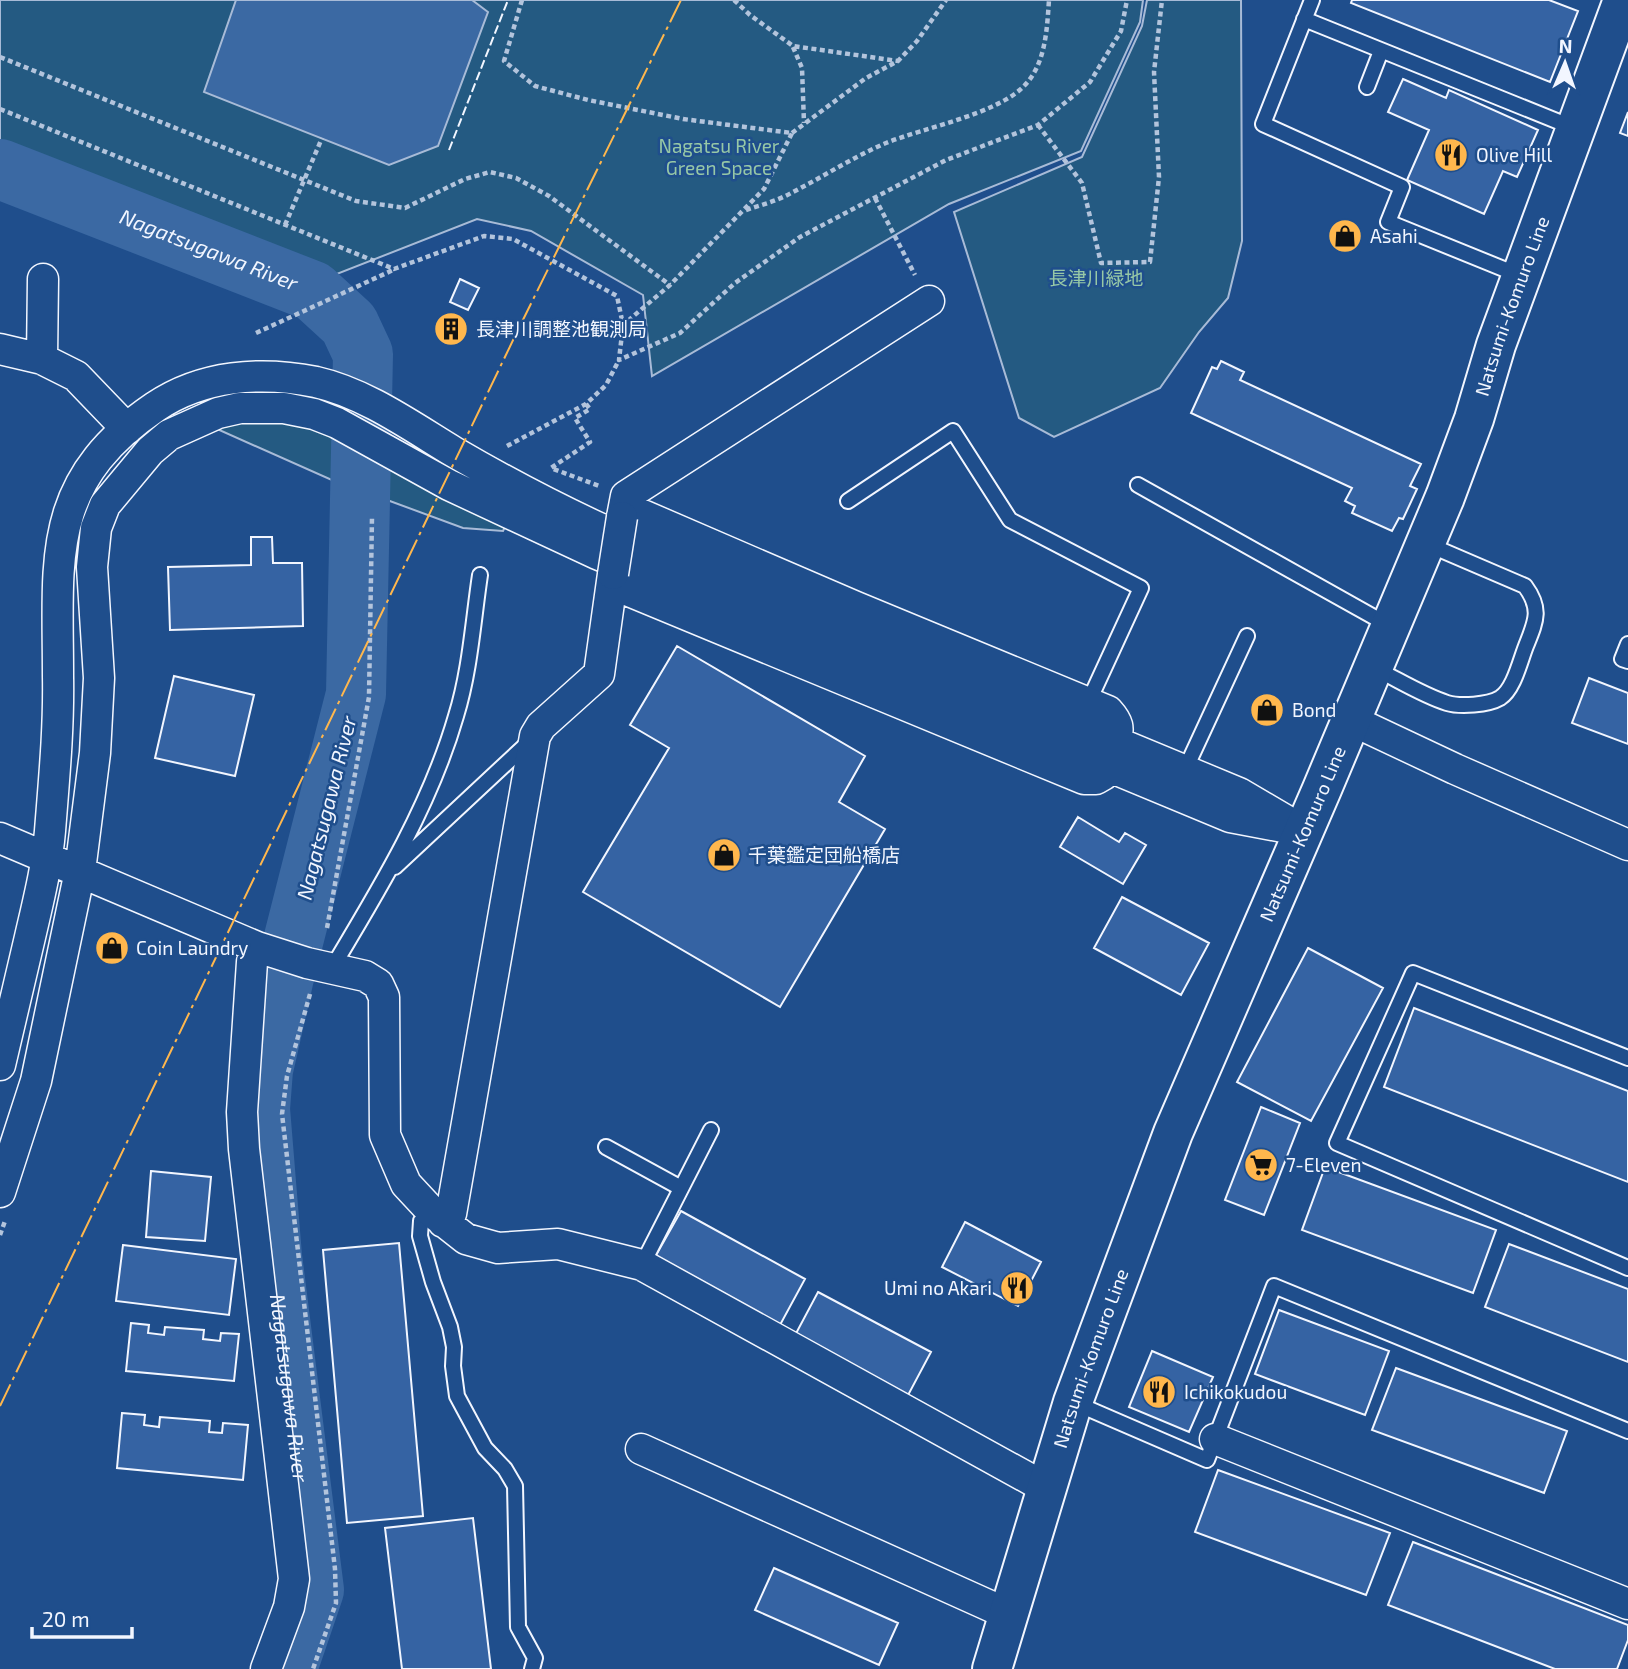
<svg xmlns="http://www.w3.org/2000/svg" width="1628" height="1669" font-family="'Exo 2','Noto Sans JP',sans-serif">
<rect width="100%" height="100%" fill="#1f4e8c"/>
<path fill="#245a82" stroke="#a8bbd7" stroke-width="2" d="M0 0H1143L1140 22 1081 151 949 204 652 376 643 295 531 231 477 219 319 281 0 155Z
M1147 0H1241L1242 241 1228 298 1199 332 1160 388 1054 437 1019 418 954 212 1082 157 1142 26Z
M283 420 336 435 334 481 217 429 242 422Z
M341 437 377 457 375 497 338 482Z
M381 459 506 525 503 531 463 528 379 497Z"/>
<path fill="#3b69a3" stroke="#a8bbd7" stroke-width="2" d="M236 0H472L488 12 438 146 389 165 204 92Z"/>
<g fill="none" stroke-linecap="round" stroke-linejoin="round">
<path stroke="#3b69a3" stroke-width="60" id="s1" d="M0 169 313 291 349 324 363 354 356 694 284 977 263 1070 260 1109 272 1256 314 1590 287 1669"/>
</g>
<path fill="#3563a3" stroke="#f2f6ff" stroke-width="2" d="M1352 0H1549L1578 11 1550 82 1351 3Z
M1403 79 1446 98 1449 90 1538 130 1517 177 1503 171 1484 214 1407 180 1429 130 1388 112Z
M1628 112V136L1620 133Z
M460 279 479 288 468 310 450 302Z
M447 317 463 324 455 341 439 334Z
M1221 361 1244 372 1240 380 1421 464 1410 486 1417 489 1403 519 1399 518 1392 531 1352 513 1355 506 1345 501 1352 488 1191 413 1212 367 1217 369Z
M251 537H272L273 563H302L303 626 170 630 168 567 251 565Z
M677 646 865 756 839 802 885 829 780 1007 583 892 669 748 630 725Z
M174 676 254 695 235 776 155 758Z
M1589 678 1628 693V744L1572 723Z
M1078 817 1119 842 1125 833 1146 845 1123 884 1060 847Z
M1122 897 1209 943 1181 995 1094 948Z
M1308 948 1383 988 1311 1121 1237 1082Z
M1414 1008 1628 1091V1182L1384 1087Z
M1261 1107 1300 1123 1264 1215 1225 1200Z
M1325 1167 1496 1230 1473 1293 1302 1230Z
M151 1171 211 1177 205 1241 146 1237Z
M681 1211 805 1279 780 1325 655 1257Z
M965 1222 1041 1262 1018 1306 942 1267Z
M399 1243 423 1516 347 1523 323 1250Z
M1509 1244 1628 1289V1362L1485 1307Z
M123 1245 236 1259 229 1315 116 1301Z
M818 1292 931 1352 906 1399 793 1339Z
M1279 1310 1389 1351 1365 1415 1255 1374Z
M131 1323 149 1325 148 1333 164 1335 165 1327 204 1330 203 1339 220 1341 221 1333 239 1334 234 1381 126 1371Z
M1152 1351 1213 1377 1189 1432 1129 1407Z
M1396 1368 1567 1431 1544 1493 1372 1430Z
M122 1413 145 1415 144 1425 159 1427 160 1417 210 1421 209 1432 222 1433 223 1423 248 1425 243 1480 117 1468Z
M1218 1470 1390 1533 1366 1595 1195 1532Z
M473 1518 491 1669H402L385 1528Z
M1413 1542 1628 1625V1640L1617 1669H1555L1388 1605Z
M774 1568 898 1623 879 1665 755 1610Z"/>
<g fill="none" stroke-linecap="round" stroke-linejoin="round">
<g stroke="#f2f6ff" stroke-width="18">
<path id="service" d="M1312 0 1263 124 1402 187 1388 222 1521 276
M1304 19 1574 128
M1367 87 1381 51
M1138 485 1390 626
M848 501 953 431 1010 520 1141 588 1088 703
M1628 644 1622 659 1628 661
M1374 668C1397 679 1422 695 1447 703 1460 707 1488 705 1500 698 1514 689 1520 661 1526 646 1536 621 1542 609 1525 586L1427 544
M1185 770 1247 636
M395 867 529 742
M332 968C380 888 430 806 456 716 470 671 473 622 480 575
M1628 1058 1413 973 1337 1143 1628 1268
M606 1147 681 1188
M433 1213 421 1221 420 1236 433 1282 450 1327 454 1347 453 1366 457 1396 485 1448 505 1469 515 1486 518 1627 535 1658 532 1669
M642 1265 711 1130
M1075 1403 1207 1460 1274 1286 1628 1431"/>
</g>
<g stroke="#f2f6ff" stroke-width="33">
<path id="minor" d="M0 349 42 359 76 376 127 429
M42 359 43 279
M624 507 856 607 1108 711C1118 722 1120 728 1115 742
M622 517 626 496 929 301
M612 584 1084 779H1096L1103 775 1106 765
M1351 720 1455 769 1628 845
M0 838 257 947 307 963 365 976 378 984 384 997 385 1135 406 1184 433 1213 466 1239 498 1248 558 1244 642 1265 1046 1488
M257 947 252 962 242 1112 244 1149 294 1579 289 1607 266 1669
M0 1065C10 1022 20 979 30 937 38 902 47 867 50 831 54 780 59 728 58 676 58 558 45 482 155 407 202 375 261 371 316 382 365 393 411 426 454 452 502 480 551 506 601 529L1239 793 1285 820
M0 1192 36 1081 80 871 95 753 99 678 92 567 96 528 105 505 150 451 169 435 218 413 240 408H284L314 414 337 423 449 485 597 554 1230 817 1304 831
M443 1222 451 1214 535 736 541 726 599 674 613 574
M1215 1439 1628 1604
M641 1449 1010 1615"/>
</g>
<g stroke="#f2f6ff" stroke-width="42">
<g id="secondary">
<path id="s2" d="M992 1669 1073 1402 1173 1133 1322 789 1445 497 1474 419 1496 345 1623 0"/>
</g>
</g>
<path stroke="#b3c4dc" stroke-width="4.5" stroke-dasharray="5 3.5" stroke-linecap="butt" d="M522 0 504 61 535 86 588 100 683 119 792 133 764 189 670 285 623 325
M734 0 750 15 793 46 898 61
M793 47 802 68 804 123
M0 57 356 201 405 208 465 179 490 172 516 178 549 196 670 285
M0 109 394 269 484 236 513 239 617 296 623 325 619 360 680 333 735 283 800 237 946 160 1038 125 1090 82 1121 31 1127 0
M1038 125 1082 183 1101 263 1150 262 1159 177 1154 72 1162 0
M792 133 866 78 898 61 917 41 946 0
M875 198 915 275
M746 210C761 205 777 201 791 193 823 177 853 157 886 143 923 128 997 114 1024 86 1046 64 1047 28 1049 0
M285 225 322 138
M256 333 393 270
M586 404 590 409 575 418 590 442 551 468 599 486
M507 446 586 404 606 385 619 360
M327 928 369 697 372 517
M310 994 287 1076 282 1114 335 1569 336 1603 313 1669
M0 1235 5 1221"/>
<use href="#service" stroke="#1f4e8c" stroke-width="14"/>
<use href="#minor" stroke="#1f4e8c" stroke-width="30"/>
<use href="#secondary" stroke="#1f4e8c" stroke-width="38"/>
<g stroke="#f2f6ff" stroke-width="33" stroke-linecap="butt">
<path id="minor-bridge" d="M613 574 622 517"/>
</g>
<use href="#minor-bridge" stroke="#1f4e8c" stroke-width="30"/>
<path stroke="#f2f6ff" stroke-width="2" stroke-dasharray="9 3.5" stroke-linecap="butt" d="M449 150 508 0"/>
<path stroke="#ffb74d" stroke-width="2" stroke-dasharray="24 5 3.5 5" stroke-linecap="butt" d="M0 1406 516 334 681 0"/>
</g>
<defs>
<g id="restaurant-disc" transform="scale(1.75)"><circle r="9.5" fill="#ffb74d" stroke="#1f4e8c"/><path d="M-5-6h1v4h1v-4h1v4h1v-4h1v5L-1.5 .5V6h-2V.5L-5-1ZM5-6V6H3V1.5H1.5Q1.5-4 5-6Z" fill="#111"/></g>
<g id="shop-disc" transform="scale(1.75)"><circle r="9.5" fill="#ffb74d" stroke="#1f4e8c"/><path d="M-5-2.5h2.3a2.7 3.5 0 0 1 5.4 0H5L5.5 6h-11ZM-1.5-2.5h3a1.5 2.3 0 0 0-3 0Z" fill="#111"/></g>
<g id="building-disc" transform="scale(1.75)"><circle r="9.5" fill="#ffb74d" stroke="#1f4e8c"/><path d="M-4-6H4V6H1V3H-1V6H-4ZM-2.5-4.3h1.7v1.8h-1.7ZM.8-4.3h1.7v1.8H.8ZM-2.5-1h1.7V.8h-1.7ZM.8-1h1.7V.8H.8Z" fill="#111"/></g>
<g id="supermarket-disc" transform="scale(1.75)"><circle r="9.5" fill="#ffb74d" stroke="#1f4e8c"/><path d="M-6-5.5h2.5l.6 2H6L4.5 2H-2.5L-4.4-4H-6ZM-1.5 3.2a1.3 1.3 0 1 0 .1 0ZM3 3.2a1.3 1.3 0 1 0 .1 0Z" fill="#111"/></g>
</defs>
<g fill-rule="evenodd">
<use href="#restaurant-disc" x="1451" y="155"/>
<use href="#shop-disc" x="1345" y="236"/>
<use href="#building-disc" x="451" y="329"/>
<use href="#shop-disc" x="1267" y="710"/>
<use href="#shop-disc" x="724" y="855"/>
<use href="#shop-disc" x="112" y="948"/>
<use href="#supermarket-disc" x="1261" y="1165"/>
<use href="#restaurant-disc" x="1017" y="1288"/>
<use href="#restaurant-disc" x="1159" y="1392"/>
</g>
<g text-anchor="middle" stroke-width="5" stroke-linejoin="round" paint-order="stroke">
<g font-size="19" fill="#97c8a6" stroke="#1f4e8c">
<text x="719" y="153">Nagatsu River<tspan x="719" dy="22">Green Space</tspan></text>
<text x="1096" y="285">長津川緑地</text>
</g>
<g font-size="19" fill="#f2f6ff" stroke="#1f4e8c" text-anchor="start">
<text x="1476" y="162">Olive Hill</text>
<text x="1370" y="243">Asahi</text>
<text x="476" y="336">長津川調整池観測局</text>
<text x="1292" y="717">Bond</text>
<text x="748" y="862">千葉鑑定団船橋店</text>
<text x="136" y="955">Coin Laundry</text>
<text x="1286" y="1172">7-Eleven</text>
<text x="992" y="1295" text-anchor="end">Umi no Akari</text>
<text x="1184" y="1399">Ichikokudou</text>
</g>
<g font-size="19" fill="#f2f6ff" stroke="#1f4e8c">
<text dy="7" stroke="none"><textPath href="#s2" startOffset="1460">Natsumi-Komuro Line</textPath></text>
<text dy="7" stroke="none"><textPath href="#s2" startOffset="892">Natsumi-Komuro Line</textPath></text>
<text dy="7" stroke="none"><textPath href="#s2" startOffset="326">Natsumi-Komuro Line</textPath></text>
</g>
<g font-size="21" font-style="italic" fill="#f2f6ff" stroke="#1f4e8c">
<text dy="7" stroke="none"><textPath href="#s1" startOffset="224">Nagatsugawa River</textPath></text>
<text transform="translate(327 808) rotate(-76)" y="7">Nagatsugawa River</text>
<text dy="7" stroke="none"><textPath href="#s1" startOffset="1465">Nagatsugawa River</textPath></text>
</g>
</g>
<g transform="translate(1565 63) rotate(2)" stroke="#1f4e8c" stroke-width="5" paint-order="stroke">
<path d="M0-5L12 26L0 18L-12 26Z" fill="#f2f6ff"/>
<text y="-10" font-size="19" font-weight="bold" text-anchor="middle" fill="#f2f6ff">N</text>
</g>
<path d="M32 1627v10h100v-10" fill="none" stroke="#f2f6ff" stroke-width="3.5"/>
<text x="42" y="1627" font-size="21" fill="#f2f6ff" stroke="#1f4e8c" stroke-width="5" paint-order="stroke">20 m</text>
</svg>
